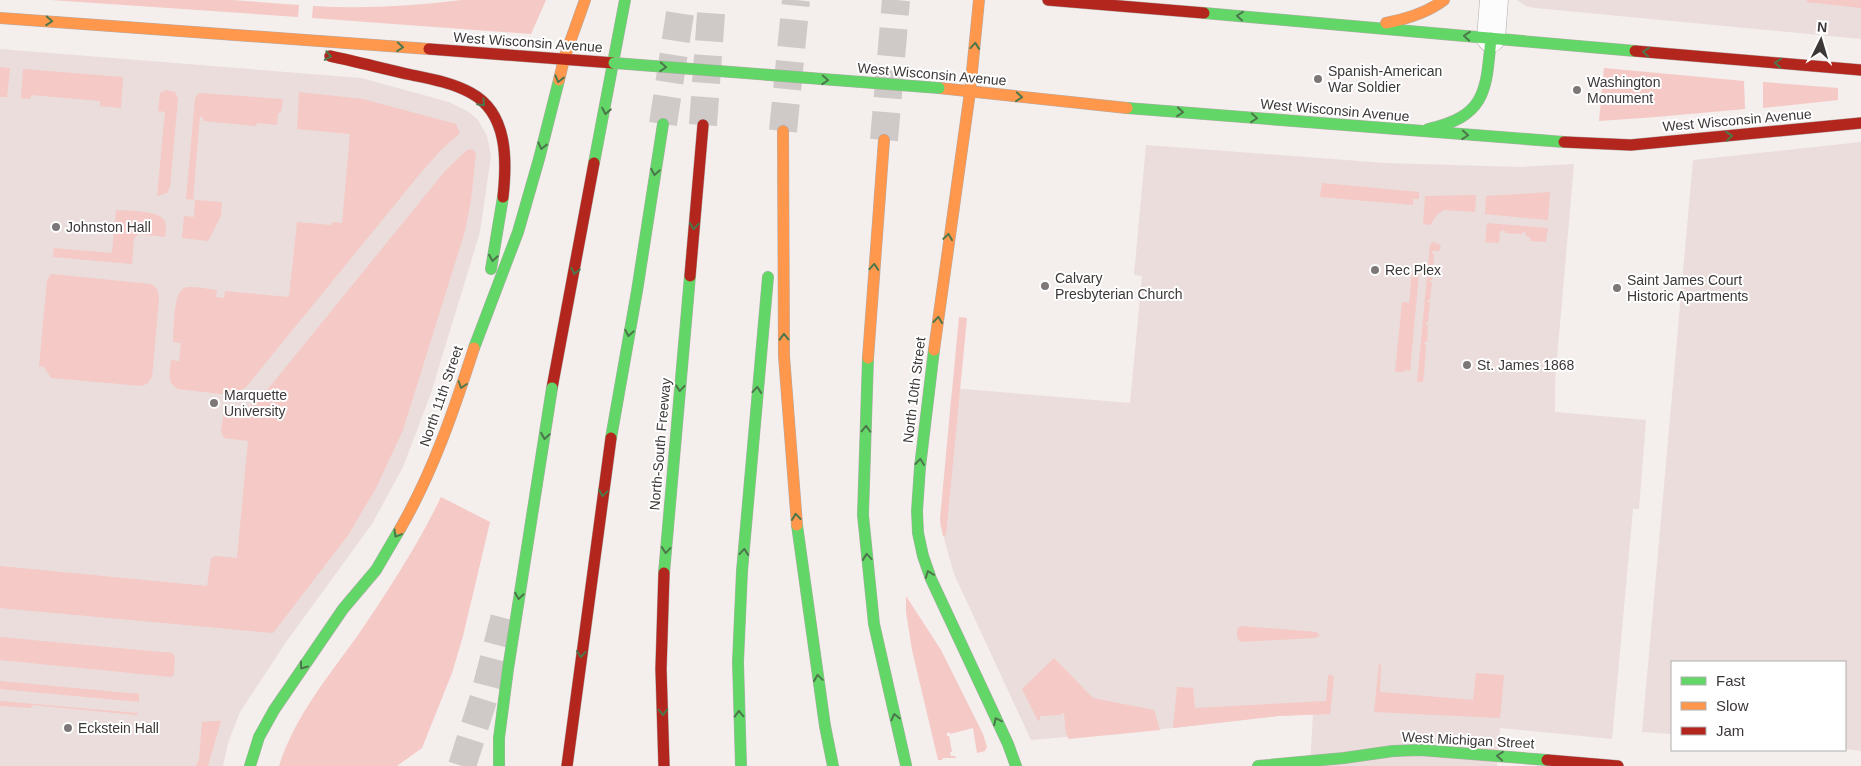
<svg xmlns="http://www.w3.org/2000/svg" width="1861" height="766" font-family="Helvetica,sans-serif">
<rect width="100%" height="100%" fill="#f4eeec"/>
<path fill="#ebdddb" d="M1517 0H1861V39L1535 8 1526 6Z
M0 49 361 78 449 102 469 112 478 120 487 136 491 156 480 232 431 393 403 467 372 524 286 642 240 712 228 743 223 766H0Z
M1861 142V751L1845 749V662H1672V734L1642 732 1693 160Z
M1146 145 1385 163 1521 167 1574 164 1555 381V412L1646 420 1639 509H1633L1612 739 1500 728 1497 766H1310L1313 714 1278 716 1173 728 1031 740 954 574 940 524 952 388 1130 403 1142 276 1134 275Z"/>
<path fill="#f4c9c6" d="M51 0H232L299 5 298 17Z
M462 0H546L531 34 312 18 313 6C363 9 412 6 462 0Z
M1807 0H1861V8L1807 2Z
M0 67 10 68 7 97H0Z
M1604 68 1744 81 1745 109 1656 117 1599 121Z
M23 69 123 77 121 108 100 106V101L31 95 30 99 21 98Z
M1763 82 1838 88V100L1763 108Z
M166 90 175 92 178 99 170 187 167 193 157 196 165 112 158 111 160 93Z
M299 92 363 99 456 124 460 133 440 151 419 175 246 387 238 393 230 395 178 389C166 383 170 372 171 360L179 361 181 343 173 342C174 330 173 293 184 288 193 285 207 289 217 290L216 297 224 298 225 291 289 297 297 222 331 225 332 222 342 223 350 134 297 129Z
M200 93 283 99 281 113H278L277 125 257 123 256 126 203 121V117H200L193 198 195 200 222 202 221 216 208 241 182 238 184 216 194 217 195 200 186 199 195 99 196 96Z
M472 149 476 153 471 200 465 231 403 430 376 488 349 534 273 633 0 608V566L207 586 211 558 216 556 237 558 248 441 224 438 221 431 224 412 246 408 259 400 445 171 467 150Z
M1322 183 1419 192V199H1413V205L1320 197Z
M1550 192 1548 220 1485 214 1486 196Z
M1476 195 1475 212 1444 210 1437 215 1430 225 1423 224 1425 196Z
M116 210C127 211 158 210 164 220 167 225 166 231 165 237L139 234 134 238 132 264 53 257 54 248 112 253Z
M1487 223 1548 228 1546 242 1530 241V237H1527L1525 232H1523L1522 234 1505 233V231L1502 230 1500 232 1499 243 1485 242Z
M1432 242 1439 244 1441 247 1439 251H1432V253L1434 254 1432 280H1430V282H1432L1430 300H1428V302L1430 303 1428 322H1426V324L1428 325 1427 342H1425L1424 344 1426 345 1425 362 1423 363 1425 364 1423 382H1417L1430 245Z
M1412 272 1419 273 1410 371 1405 370 1404 372H1395L1402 302 1409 303Z
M51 274 151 284C157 287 159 292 159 299L152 377 148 383 142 386 51 378 44 367 39 366 47 280Z
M959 317 967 318 946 535 943 536 940 519Z
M441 497 490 522 463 636 452 673 422 748 397 766H279C295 716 328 677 358 635 388 591 418 545 441 497Z
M906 596 941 650 983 734 987 747 985 751 977 753 973 728 950 734V732L947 733V736H949L952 752H950L951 756H955L956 758H943L942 760H938L912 650 906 612Z
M1240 626 1317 632 1320 636 1314 638 1240 642 1237 637V629Z
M0 637 172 653 175 657 174 675 171 677 0 660Z
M1054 658 1093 698 1154 710 1160 730 1068 739V735H1066L1064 713 1061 714V715L1040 716V720L1038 721 1022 689Z
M1379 664 1381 665 1380 692 1473 700 1476 673 1504 675 1500 718 1374 712Z
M1330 674 1334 677 1330 714 1278 716 1173 728 1177 687 1193 688 1195 708 1326 701 1328 676Z
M0 681 139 694V702L0 689Z
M0 701 138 713 137 715 32 705 31 708 0 706Z
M212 721H221L208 766H196L199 759 202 722Z"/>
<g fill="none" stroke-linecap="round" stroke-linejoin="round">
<path stroke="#cfcac8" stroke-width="28" stroke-dasharray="28 14" stroke-linecap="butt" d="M663 124 682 0
M703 125 712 0
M783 131 796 0
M884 140 896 0
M462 766 484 697 507 608"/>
<g stroke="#b1acab" stroke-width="29">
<path id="street" d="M1491 38 1494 0"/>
</g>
<g stroke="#b1acab" stroke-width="12">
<path id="fast" d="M1204 13 1635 51
M1127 108 1564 142
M1428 129C1487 116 1486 90 1491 38
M594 163 625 0
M491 269 503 197
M474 348 518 232 539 159 559 80
M934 350 920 467 917 511 918 533 923 556 931 579 1008 744 1016 766
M868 358 863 515 874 624 906 765
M611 438 637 291 663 124
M797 525 825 726 833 766
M664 573 690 276
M250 766 259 737 274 710 343 609 376 570 400 529
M741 766 738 662 742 571 768 277
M1258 766 1344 758 1393 751 1420 750 1547 760"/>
</g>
<g stroke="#b1acab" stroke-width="12">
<path id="slow" d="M0 18 429 49
M1386 23C1407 19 1427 13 1444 0
M559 80 564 59 585 0
M939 88 1127 108
M783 131 784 356 797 525
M934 350 970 92 979 0
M868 358 884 140
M400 529C433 472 454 410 474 348"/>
</g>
<g stroke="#b1acab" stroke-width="12">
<path id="jam" d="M1048 0 1204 13
M429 49 614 63
M1635 51 1861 70
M330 56C358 62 385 69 412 75 432 79 453 83 471 93 508 113 507 160 503 197
M1564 142 1631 145 1861 123
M690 276 703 125
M552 388 594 163
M1547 760 1618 766
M567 766 611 438
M664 766 661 669 664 573"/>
</g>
<use href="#street" stroke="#fdfcfc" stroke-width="28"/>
<use href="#fast" stroke="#63d668" stroke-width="11"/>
<use href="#slow" stroke="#ff974d" stroke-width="11"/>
<use href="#jam" stroke="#b3261e" stroke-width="11"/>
<g stroke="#b1acab" stroke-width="12" stroke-linecap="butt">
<path id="fast-bridge" d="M614 63 939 88
M499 766V738L508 669 552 388"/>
</g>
<use href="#fast-bridge" stroke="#63d668" stroke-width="11"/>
</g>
<defs><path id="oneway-chevron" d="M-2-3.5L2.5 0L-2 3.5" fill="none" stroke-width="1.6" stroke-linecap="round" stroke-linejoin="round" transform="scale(1.25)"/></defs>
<g stroke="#4c774b">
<use href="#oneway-chevron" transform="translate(1240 16) rotate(-175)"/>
<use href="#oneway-chevron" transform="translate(49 21) rotate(4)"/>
<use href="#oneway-chevron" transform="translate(1467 36) rotate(-175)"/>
<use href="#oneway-chevron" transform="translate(975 46) rotate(-85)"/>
<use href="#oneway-chevron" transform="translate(400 47) rotate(4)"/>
<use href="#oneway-chevron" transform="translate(1646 52) rotate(-175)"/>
<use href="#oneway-chevron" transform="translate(328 56) rotate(11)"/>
<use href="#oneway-chevron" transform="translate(1778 63) rotate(-175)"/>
<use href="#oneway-chevron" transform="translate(663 67) rotate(4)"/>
<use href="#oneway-chevron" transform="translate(559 79) rotate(104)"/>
<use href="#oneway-chevron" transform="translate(825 80) rotate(4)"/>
<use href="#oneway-chevron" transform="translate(1019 97) rotate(5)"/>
<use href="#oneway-chevron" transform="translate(482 103) rotate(47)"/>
<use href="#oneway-chevron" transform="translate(606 111) rotate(101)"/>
<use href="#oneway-chevron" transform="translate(1180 112) rotate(5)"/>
<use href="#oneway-chevron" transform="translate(1254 118) rotate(5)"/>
<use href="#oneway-chevron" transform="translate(1465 135) rotate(4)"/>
<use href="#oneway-chevron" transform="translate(1729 136) rotate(-6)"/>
<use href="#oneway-chevron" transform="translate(542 146) rotate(104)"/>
<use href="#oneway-chevron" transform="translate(655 172) rotate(100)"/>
<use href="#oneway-chevron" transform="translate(694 226) rotate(95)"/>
<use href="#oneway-chevron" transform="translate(948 237) rotate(-82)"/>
<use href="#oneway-chevron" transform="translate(493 258) rotate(99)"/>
<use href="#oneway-chevron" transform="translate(874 267) rotate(-86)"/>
<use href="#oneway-chevron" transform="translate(575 271) rotate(101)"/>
<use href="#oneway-chevron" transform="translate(938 320) rotate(-84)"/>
<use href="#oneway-chevron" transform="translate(629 333) rotate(100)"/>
<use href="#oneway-chevron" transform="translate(784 337) rotate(-91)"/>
<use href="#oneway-chevron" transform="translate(462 385) rotate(108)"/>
<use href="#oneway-chevron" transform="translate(680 388) rotate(95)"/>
<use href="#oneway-chevron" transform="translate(757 390) rotate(-85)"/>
<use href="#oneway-chevron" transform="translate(866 429) rotate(-88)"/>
<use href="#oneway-chevron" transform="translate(545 436) rotate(99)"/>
<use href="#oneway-chevron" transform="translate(920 462) rotate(-84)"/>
<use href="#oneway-chevron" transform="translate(603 493) rotate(98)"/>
<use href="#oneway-chevron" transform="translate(796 517) rotate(-96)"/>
<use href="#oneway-chevron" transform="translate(397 534) rotate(121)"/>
<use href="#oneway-chevron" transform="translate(666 550) rotate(95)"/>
<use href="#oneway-chevron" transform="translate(744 552) rotate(-85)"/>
<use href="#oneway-chevron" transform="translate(867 557) rotate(-95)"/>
<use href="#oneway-chevron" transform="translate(929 574) rotate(-110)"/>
<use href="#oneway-chevron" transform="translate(519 596) rotate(99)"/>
<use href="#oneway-chevron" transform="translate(581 654) rotate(97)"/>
<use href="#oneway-chevron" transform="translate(303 666) rotate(126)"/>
<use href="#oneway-chevron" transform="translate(818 678) rotate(-98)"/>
<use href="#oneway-chevron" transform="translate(663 712) rotate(88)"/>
<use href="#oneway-chevron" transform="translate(739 714) rotate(-92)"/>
<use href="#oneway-chevron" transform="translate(895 717) rotate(-103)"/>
<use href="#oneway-chevron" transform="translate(997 721) rotate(-116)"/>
<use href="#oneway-chevron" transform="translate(1500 756) rotate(-175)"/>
</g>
<g fill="#7d7877" stroke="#fff" stroke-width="2">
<circle cx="1318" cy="79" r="5"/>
<circle cx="1577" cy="90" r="5"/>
<circle cx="56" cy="227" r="5"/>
<circle cx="1375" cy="270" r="5"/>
<circle cx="1045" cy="286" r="5"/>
<circle cx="1617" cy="288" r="5"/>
<circle cx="1467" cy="365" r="5"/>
<circle cx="214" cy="403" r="5"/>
<circle cx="68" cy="728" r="5"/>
</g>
<g text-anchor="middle" stroke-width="4" stroke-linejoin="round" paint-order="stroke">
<g font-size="14" fill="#3d3838" stroke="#fff">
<text transform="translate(528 42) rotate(4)" y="5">West Wisconsin Avenue</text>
<text transform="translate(932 74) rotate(5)" y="5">West Wisconsin Avenue</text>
<text transform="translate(1335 110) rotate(5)" y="5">West Wisconsin Avenue</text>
<text transform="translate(1737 120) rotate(-5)" y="5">West Wisconsin Avenue</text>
<text transform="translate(914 390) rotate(-83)" y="5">North 10th Street</text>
<text transform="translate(441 396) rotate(-71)" y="5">North 11th Street</text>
<text transform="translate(660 444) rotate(-85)" y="5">North-South Freeway</text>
<text transform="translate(1468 740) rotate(3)" y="5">West Michigan Street</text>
</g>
<g font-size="14" fill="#3d3838" stroke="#fff" text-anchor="start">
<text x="1328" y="76">Spanish-American<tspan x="1328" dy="16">War Soldier</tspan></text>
<text x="1587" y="87">Washington<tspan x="1587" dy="16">Monument</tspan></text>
<text x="66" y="232">Johnston Hall</text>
<text x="1385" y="275">Rec Plex</text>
<text x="1055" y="283">Calvary<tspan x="1055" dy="16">Presbyterian Church</tspan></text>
<text x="1627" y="285">Saint James Court<tspan x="1627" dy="16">Historic Apartments</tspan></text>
<text x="1477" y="370">St. James 1868</text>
<text x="224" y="400">Marquette<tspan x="224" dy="16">University</tspan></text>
<text x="78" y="733">Eckstein Hall</text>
</g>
</g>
<rect x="1671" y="661" width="175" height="90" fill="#ffffff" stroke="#b1afaf"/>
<rect x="1681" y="677" width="25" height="8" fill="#63d668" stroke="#b1afaf"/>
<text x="1716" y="686" font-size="15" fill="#3d3838">Fast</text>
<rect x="1681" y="702" width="25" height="8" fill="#ff974d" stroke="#b1afaf"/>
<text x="1716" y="711" font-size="15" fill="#3d3838">Slow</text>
<rect x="1681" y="727" width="25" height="8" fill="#b3261e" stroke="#b1afaf"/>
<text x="1716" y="736" font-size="15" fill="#3d3838">Jam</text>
<g transform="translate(1821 40) rotate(5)" stroke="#ffffff" stroke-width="4" paint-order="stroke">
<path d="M0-4L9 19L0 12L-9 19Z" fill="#3d3838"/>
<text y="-8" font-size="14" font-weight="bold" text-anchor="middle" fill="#3d3838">N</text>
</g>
</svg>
